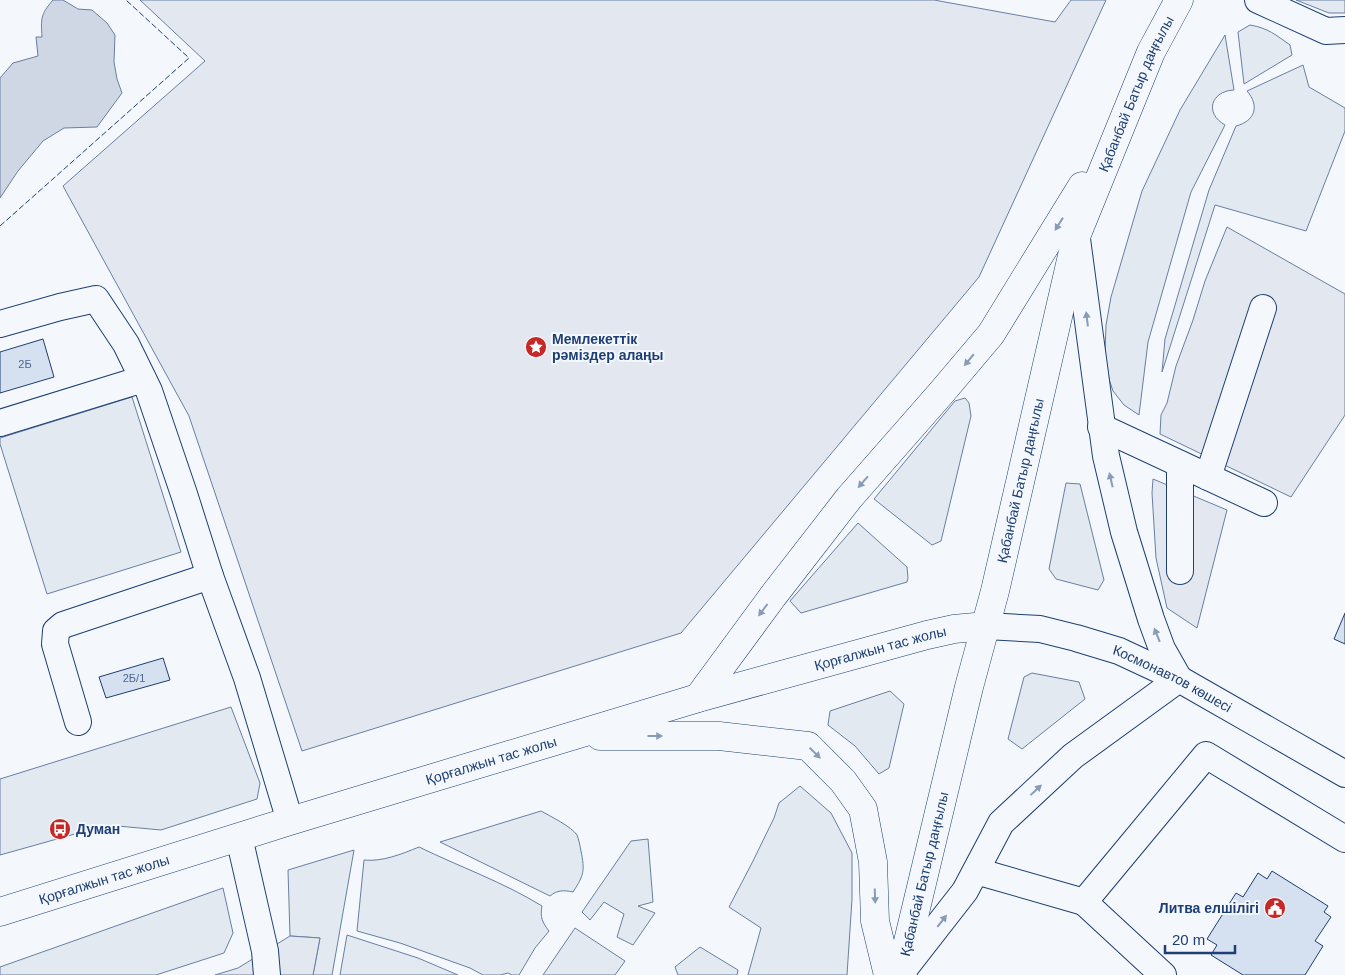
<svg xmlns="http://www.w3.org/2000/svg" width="1345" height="975" font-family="Helvetica,sans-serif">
<rect width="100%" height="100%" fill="#f4f7fb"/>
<path fill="#e3e9f0" stroke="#687fa3" d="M1296 0H1345V13H1329Z
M1250 25C1268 28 1276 35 1290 45L1292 55 1244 84 1238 32Z
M1225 35 1234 90C1211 91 1204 113 1225 125L1191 192 1148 342 1139 415 1124 405 1113 391 1109 379 1105 353 1106 325 1111 297 1142 191 1180 110Z
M1303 65 1309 87 1345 108V131L1306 231 1215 205 1162 372 1165 339 1209 190 1236 126C1255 121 1260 106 1247 91Z
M132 397 181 552 47 594 0 444V438Z
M965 398 969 403 971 416 941 541 932 545 874 499 955 401Z
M1066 483 1080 484 1104 580 1098 590 1056 579 1049 569Z
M858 523 907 567 908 578 907 582 801 613 790 601Z
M1032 673 1079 682 1085 699 1022 749 1008 739 1024 677Z
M890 691 904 704 889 768 879 774 855 746 828 725 830 711Z
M231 707 260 783 257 799 161 830 107 825 0 855V779Z
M800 786 831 813 852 853V899L847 975H748L761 928 729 907 753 861 774 818 779 803Z
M541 811C550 816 572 827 577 835 579 840 580 846 581 851 585 871 584 875 573 892 564 890 557 890 550 896L440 842Z
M648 839 653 902 638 906 655 913 633 945 617 937 624 914 604 902 590 920 582 912 631 841Z
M419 847C460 867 503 882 542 906 540 917 542 922 549 931L535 948 519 975H512L508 973 500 975H483L470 968 400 943 357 931 364 860C382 862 402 854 419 847Z
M354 850 332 975H313L320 938 290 936 288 870Z
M223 888 233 933 224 953 156 975H0V967Z
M575 928 625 961 615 975H543Z
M347 935 418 958 458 975H340Z
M700 947 738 970 737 975H678L675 967Z"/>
<path fill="#e3e8f0" stroke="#687fa3" d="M140 0H934L1055 22 1071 0H1106L979 277 681 633 302 751 189 416 63 186 205 61Z
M1227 227 1345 294V415L1291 497 1160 434 1161 415 1167 403 1176 366 1193 320 1205 281Z
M1153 479 1227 510 1197 628 1167 608 1156 558 1152 493Z
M290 936 320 938 313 975H215L238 968Z"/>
<path fill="#cfd7e4" stroke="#687fa3" d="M53 0H63L78 9 92 10 107 23 115 35 114 62 117 79 122 93 97 127 64 128 43 141 18 171 0 198V78L13 63 38 56 36 37H42C41 19 40 15 53 0Z"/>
<path fill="#d5e0f0" stroke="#1d3f73" d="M43 339 54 377 0 393V352Z
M1345 613V644L1334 639Z
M163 658 170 680 106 698 99 677Z
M1272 871 1328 906 1324 912 1331 917 1315 941 1323 946 1305 975H1243L1211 955 1217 945 1207 939 1236 893 1243 897 1258 873 1267 879Z"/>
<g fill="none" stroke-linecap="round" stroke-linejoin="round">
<g stroke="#1d3f73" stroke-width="28">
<g id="minor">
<path d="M1258 0 1326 31 1345 30"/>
<path d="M1077 239 1106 456 1124 532 1151 619 1162 649 1179 679"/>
<path d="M0 324 60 307 96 299 126 344 149 391 184 494 210 576 247 678 290 821"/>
<path d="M0 423 143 379"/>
<path d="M1101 427 1264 503"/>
<path d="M1208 477 1263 308"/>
<path d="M1180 571V464"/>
<path id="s1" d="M986 626 1040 629 1076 638 1119 651 1179 679 1345 774"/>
<path d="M78 722 55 644 56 631 63 625 210 576"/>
<path d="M239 837 265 951 267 975"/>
<path d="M976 871 1084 902 1206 755 1345 839"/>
<path d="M1084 902 1163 975"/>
<path d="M904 975 901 973 965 891 1001 823 1073 756 1179 679"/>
</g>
</g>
<g stroke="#1d3f73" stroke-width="29">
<g id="major">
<path d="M698 698 773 596 849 498 942 392 991 334 1082 186"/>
<path d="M600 736H719L808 746 843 781 863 809 873 862 875 921 888 975"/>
<path id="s2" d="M0 912 290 821 698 698 927 635 954 629 986 626"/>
<path id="s3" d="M900 975 969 687 995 591 1077 234 1151 52 1179 0"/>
</g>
</g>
<use href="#minor" stroke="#f4f7fb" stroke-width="26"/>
<use href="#major" stroke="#f4f7fb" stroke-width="28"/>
<path stroke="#1d3f73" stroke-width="1" stroke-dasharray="6 2.5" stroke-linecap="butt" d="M0 226 189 58 126 0"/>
</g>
<defs><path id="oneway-solid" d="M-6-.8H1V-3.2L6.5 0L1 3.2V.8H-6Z" transform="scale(1.25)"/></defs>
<g fill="#889bb7">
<use href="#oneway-solid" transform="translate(1059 224) rotate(122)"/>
<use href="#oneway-solid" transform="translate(1087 319) rotate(-97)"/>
<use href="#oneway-solid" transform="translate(969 360) rotate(130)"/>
<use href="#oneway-solid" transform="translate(1111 480) rotate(-103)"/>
<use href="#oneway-solid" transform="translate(863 482) rotate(131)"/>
<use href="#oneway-solid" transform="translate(763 610) rotate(127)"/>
<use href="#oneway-solid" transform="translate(1157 635) rotate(-112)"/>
<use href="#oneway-solid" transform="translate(655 736)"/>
<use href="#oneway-solid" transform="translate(815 753) rotate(44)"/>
<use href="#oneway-solid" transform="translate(1036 790) rotate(-43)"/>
<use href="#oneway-solid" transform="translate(875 896) rotate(88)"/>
<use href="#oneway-solid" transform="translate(942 921) rotate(-52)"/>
</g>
<defs>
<g id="sight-disc" transform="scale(1.125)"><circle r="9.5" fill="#c62828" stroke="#f4f7fb"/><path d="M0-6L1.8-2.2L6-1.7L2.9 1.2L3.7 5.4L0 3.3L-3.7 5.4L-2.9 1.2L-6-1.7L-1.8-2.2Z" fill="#fff"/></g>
<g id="bus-disc" transform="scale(1.125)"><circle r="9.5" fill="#c62828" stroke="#f4f7fb"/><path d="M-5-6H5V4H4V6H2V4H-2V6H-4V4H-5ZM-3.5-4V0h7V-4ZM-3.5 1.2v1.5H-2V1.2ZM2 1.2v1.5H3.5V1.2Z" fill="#fff"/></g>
<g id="civic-disc" transform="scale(1.125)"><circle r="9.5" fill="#c62828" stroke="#f4f7fb"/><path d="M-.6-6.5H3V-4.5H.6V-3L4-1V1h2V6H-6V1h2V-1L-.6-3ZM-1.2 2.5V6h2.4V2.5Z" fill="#fff"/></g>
</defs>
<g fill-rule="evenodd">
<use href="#sight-disc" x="536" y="347"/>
<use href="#bus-disc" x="60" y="829"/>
<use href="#civic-disc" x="1275" y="908"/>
</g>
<g text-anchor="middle" stroke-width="4" stroke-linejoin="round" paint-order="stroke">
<g font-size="11" fill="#4b6792">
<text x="25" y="368">2Б</text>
<text x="134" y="682">2Б/1</text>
</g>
<g font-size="14" fill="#1d3f73" stroke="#f4f7fb">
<text dy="5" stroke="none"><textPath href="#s3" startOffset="914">Қабанбай Батыр даңғылы</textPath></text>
<text dy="5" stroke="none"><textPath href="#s3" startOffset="509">Қабанбай Батыр даңғылы</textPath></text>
<text dy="5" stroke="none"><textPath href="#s2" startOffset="919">Қорғалжын тас жолы</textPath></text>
<text dy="5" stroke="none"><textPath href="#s1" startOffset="196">Космонавтов көшесі</textPath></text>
<text dy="5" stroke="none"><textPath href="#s2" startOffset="514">Қорғалжын тас жолы</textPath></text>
<text dy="5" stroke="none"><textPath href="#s3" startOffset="104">Қабанбай Батыр даңғылы</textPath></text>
<text dy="5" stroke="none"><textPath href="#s2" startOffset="109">Қорғалжын тас жолы</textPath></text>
</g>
<g font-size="14" font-weight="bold" fill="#1d3f73" stroke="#f4f7fb" text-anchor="start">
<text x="552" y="344">Мемлекеттік<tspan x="552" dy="16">рәміздер алаңы</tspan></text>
<text x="76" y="834">Думан</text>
<text x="1259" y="913" text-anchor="end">Литва елшілігі</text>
</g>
</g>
<path d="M1165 945v8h70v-8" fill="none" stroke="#1d3f73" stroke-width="2.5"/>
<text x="1172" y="945" font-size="15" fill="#1d3f73" stroke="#f4f7fb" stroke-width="4" paint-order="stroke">20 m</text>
</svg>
